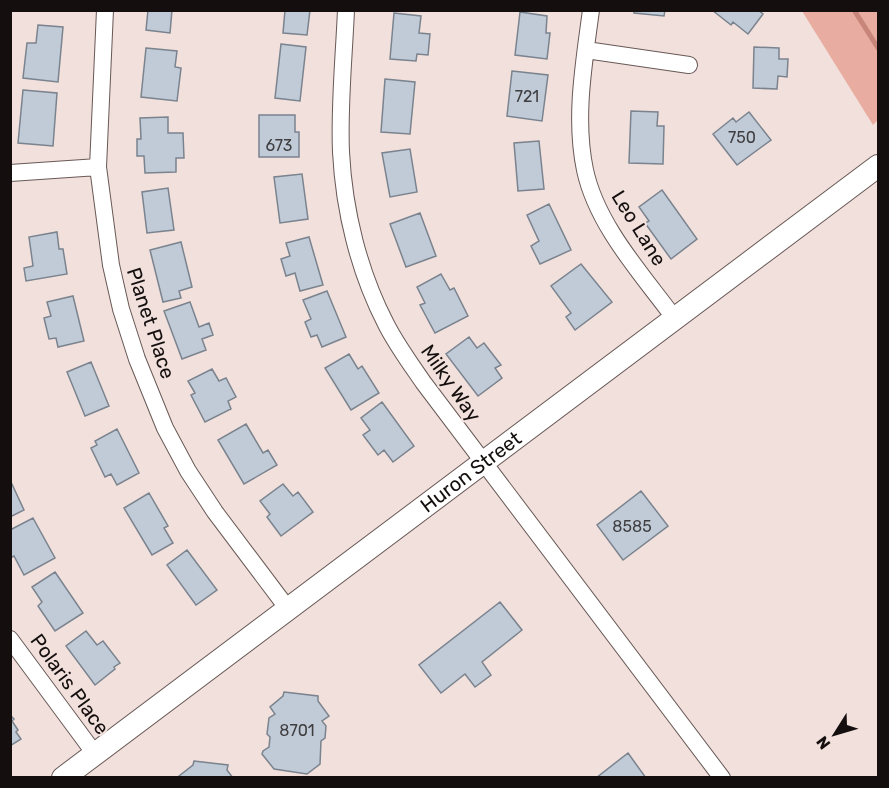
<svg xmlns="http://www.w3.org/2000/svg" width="889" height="788" font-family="Rubik,sans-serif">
<rect width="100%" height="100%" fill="#f1e0dc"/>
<path fill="#e9aca0" d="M802 11H878V120L873 125Z"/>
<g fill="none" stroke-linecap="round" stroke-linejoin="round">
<path stroke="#c88579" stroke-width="5" d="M854 10 878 48"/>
</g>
<path fill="#c1cbd7" stroke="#7a838e" stroke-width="1.5" d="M148 10H172L170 33 146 30Z
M285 10H310L307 35 283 33Z
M634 10H665L664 16 634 13Z
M712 10H758L763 14 748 34 733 22 731 25Z
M520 12 547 16 546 33H550L547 59 515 55Z
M394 13 421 16 419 33 430 34 428 55 417 54 416 61 390 59Z
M38 25 63 27 58 82 23 78 27 43H36Z
M281 44 306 47 300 101 275 98Z
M754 47 779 48V59H788L787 77 778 76 777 89 753 88Z
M146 48 177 51 175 67 181 68 177 101 141 97Z
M512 71 548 75 542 121 507 116Z
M385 79 415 82 410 134 381 132Z
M23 90 57 93 53 146 18 143Z
M631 111 658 112 657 126H664L663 164 629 163Z
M749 112 771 140 737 165 713 134 733 118 736 122Z
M259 115H295V132H299V157H259Z
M168 117V133H183L184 158H176V172L145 173 144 156H137V139H141L140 118Z
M539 141 544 189 518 191 514 143Z
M410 149 417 192 390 197 382 153Z
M302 174 308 219 280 223 274 177Z
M168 188 174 230 147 233 142 192Z
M662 190 697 239 671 259 645 223 649 221 639 207Z
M549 204 571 250 540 264 531 246 539 241 527 215Z
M420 213 436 256 406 267 390 224Z
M57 232 59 249H63L67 274 26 281 24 268 33 266 29 237Z
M309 237 323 285 300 291 295 273 286 276 281 259 290 256 286 243Z
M181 242 192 287 179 291 181 298 163 302 150 250Z
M581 264 612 302 575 330 566 317 571 313 551 286Z
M441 274 450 290 454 288 468 316 435 333 420 305 425 303 417 287Z
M327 291 346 337 322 347 317 335 311 337 305 322 311 319 303 300Z
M73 296 84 341 58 347 56 338 49 339 44 318 51 316 47 302Z
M190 302 199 327 209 323 213 335 202 339 206 350 182 359 164 311Z
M469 337 477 348 484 343 501 365 495 368 502 378 478 396 446 354Z
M349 354 358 369 362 366 379 393 351 410 325 368Z
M91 362 109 406 85 416 67 372Z
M212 369 219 381 226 378 236 397 228 401 231 409 205 422 191 395 195 393 188 381Z
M382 402 414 446 393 462 384 450 378 455 363 435 370 430 361 418Z
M246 424 263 453 268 450 277 465 244 484 218 440Z
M117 429 139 473 117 485 111 474 105 477 91 448 97 445 95 441Z
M11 482 24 510 10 517V483Z
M283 484 293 496 298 492 313 512 281 536 267 517 270 514 260 501Z
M641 491 668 526 623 560 597 525Z
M149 493 168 526 164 528 173 543 152 555 124 508Z
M33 518 55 558 24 575 14 556 10 558V530Z
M187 550 217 590 196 605 167 565Z
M55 572 83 613 55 631 38 606 42 602 32 587Z
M500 602 522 630 482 662 491 675 475 687 465 674 441 693 419 665Z
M86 631 97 645 103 641 120 663 114 667 115 669 95 685 66 646Z
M284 692 318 696V701L329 716 322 721 326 726 325 738 321 741 320 764 307 774 274 769 262 754 263 751 269 747 270 737 267 734 269 718 275 714 270 707 283 696Z
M10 715 14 719 12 721 18 730 16 732 21 739 10 746Z
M628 753 646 778H596Z
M194 761 228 765 227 770 233 778H181L179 776 193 765Z"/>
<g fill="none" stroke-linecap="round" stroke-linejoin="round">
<g stroke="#685956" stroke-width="18">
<path id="minor" d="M105 10 98 167 111 265 121 309 137 359 165 428 188 471 215 512 288 609
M346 10C344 57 339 105 341 152 344 211 359 272 386 324 396 344 410 363 423 382L722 778
M591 10C584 63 574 118 585 170 597 226 642 274 675 319
M586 50 689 65
M10 173 98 167
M10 639 95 754"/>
</g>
<g stroke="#685956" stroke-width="24">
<g id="secondary">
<path id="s1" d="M63 778 878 166"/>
</g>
</g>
<use href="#minor" stroke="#fff" stroke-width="16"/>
<use href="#secondary" stroke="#fff" stroke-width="22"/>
</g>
<g text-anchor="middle" stroke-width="4.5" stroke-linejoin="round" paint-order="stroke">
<g font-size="16" fill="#3f3e40">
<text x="527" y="102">721</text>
<text x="742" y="143">750</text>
<text x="279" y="151">673</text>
<text x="632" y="532">8585</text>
<text x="297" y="736">8701</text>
</g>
<g font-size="20" fill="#140f0e" stroke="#f1e0dc">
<text transform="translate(639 228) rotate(58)" y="7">Leo Lane</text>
<text transform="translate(151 323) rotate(72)" y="7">Planet Place</text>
<text transform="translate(451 383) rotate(55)" y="7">Milky Way</text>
<text dy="7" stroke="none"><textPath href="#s1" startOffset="510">Huron Street</textPath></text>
<text transform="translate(70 684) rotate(54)" y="7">Polaris Place</text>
</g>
</g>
<rect width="889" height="788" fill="none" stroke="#140f0e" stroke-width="24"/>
<g transform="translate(835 734) rotate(233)" stroke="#f1e0dc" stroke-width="4.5" paint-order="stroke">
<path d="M0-4.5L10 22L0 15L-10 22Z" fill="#140f0e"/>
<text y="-9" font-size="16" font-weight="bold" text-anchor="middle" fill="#140f0e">N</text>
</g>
</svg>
